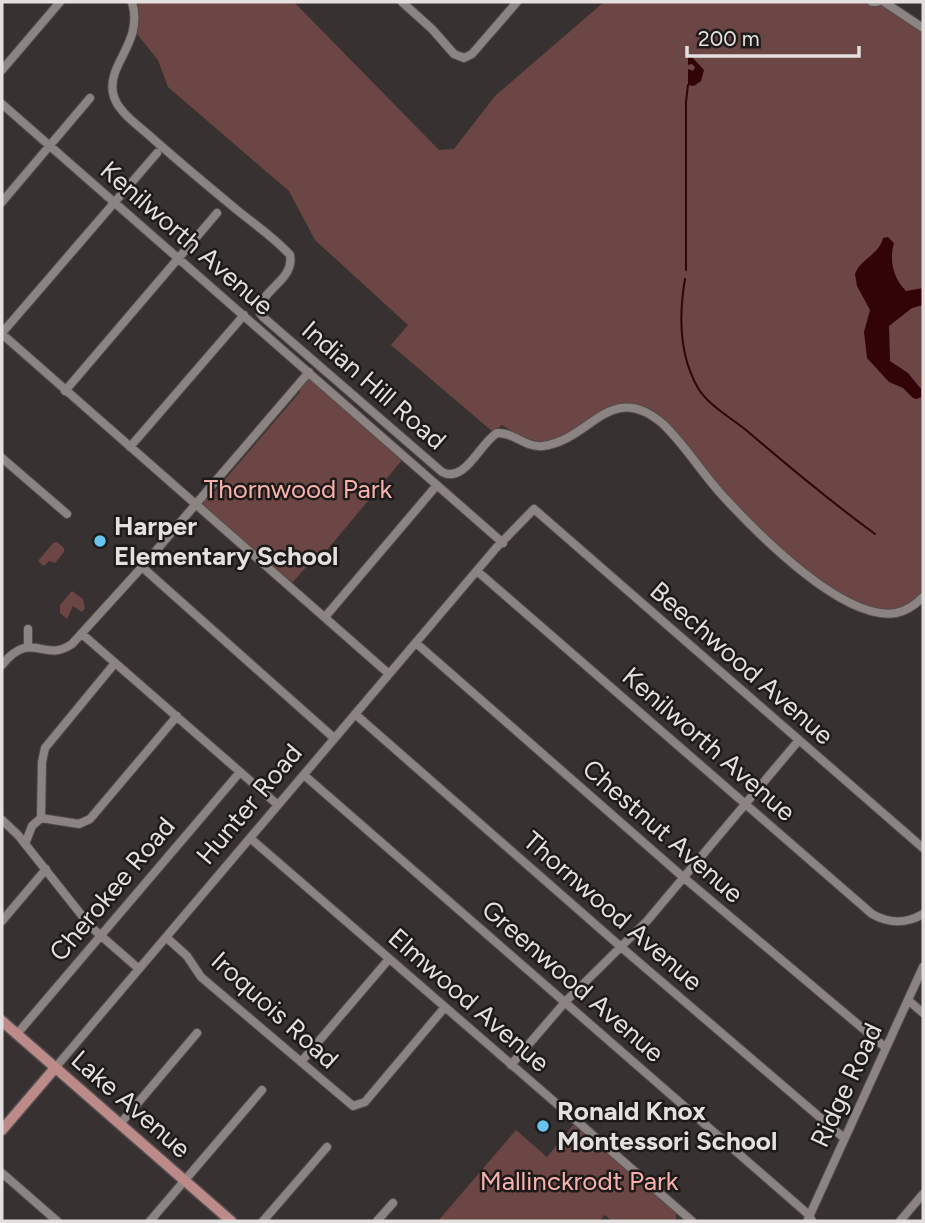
<svg xmlns="http://www.w3.org/2000/svg" width="925" height="1223" font-family="Figtree,sans-serif">
<rect width="100%" height="100%" fill="#383131"/>
<path fill="#6c4644" d="M134 2H294L439 150 454 149 495 96 604 2H863L884 5 923 31V593C912 604 897 613 881 610 802 595 699 467 645 408L627 404 617 405C565 425 563 464 502 425L493 432 391 345 408 325 315 240 289 191 168 87 158 60 137 34V12Z
M307 379 312 380 402 460 322 556 318 554 291 584 203 506 202 502 210 491H215L300 392V387Z
M57 542 64 548V552L55 563 49 561 44 566 38 561 53 543Z
M72 591 83 599 85 608 82 612 73 606 67 619 60 613V605Z
M574 1124 676 1212V1221H612L605 1215 599 1221H438L516 1130 547 1157Z"/>
<path fill="#320307" d="M688 56 692 57 704 70 701 81 694 86 688 85V69L693 71 695 67 692 64 688 65Z
M888 237 894 243C889 260 893 278 906 291L923 288V305L912 308 889 326 890 361 908 373 921 389V397L917 399 913 398 903 388 889 382 867 358 864 332 870 310 857 286 855 274C861 258 879 255 883 238Z"/>
<g fill="none" stroke-linecap="round" stroke-linejoin="round">
<path stroke="#320307" stroke-width="2" d="M686 270V102L688 85
M685 279C679 314 679 355 698 388 708 405 731 418 746 430 788 466 830 501 875 534"/>
<g stroke="#524d4c" stroke-width="10">
<path id="minor" d="M132 2C144 42 107 64 113 93 116 111 139 126 151 137 179 162 208 186 237 210 254 224 275 238 290 255 295 281 259 289 260 313L263 317 442 472C465 484 480 443 497 433 514 432 525 448 543 446 591 440 610 379 663 424 685 445 701 472 722 495 755 531 843 622 896 613 906 611 916 604 923 597
M402 2 432 29 454 54 464 58 472 54 517 2
M872 2H877
M884 2 923 28
M2 70 60 2
M2 104 503 543
M2 202 90 98
M2 333 157 153
M2 334 389 674
M65 391 217 213
M130 447 244 315
M2 458 67 514
M142 567 334 738
M477 571 872 914C890 924 906 924 923 914
M325 617 437 485
M82 634 278 805
M416 643 683 877 886 1048
M28 646V629
M2 665C32 628 43 664 72 644L142 567 309 372
M355 714 621 947 844 1138
M304 775 809 1215 812 1221
M41 818 79 824 90 819 177 716
M2 820 18 835 91 927 139 969
M250 838 692 1221
M25 844 32 826 41 818 42 762 45 748 115 663
M2 921 46 869
M167 938 187 956 201 977 353 1106 365 1102 445 1007
M908 1000 923 1013
M17 1034 240 772
M301 1062 389 959
M511 1065 566 1001 647 921 799 740
M55 1068 496 548 534 509 923 848
M120 1124 197 1033
M2 1173 57 1221
M808 1219 923 967
M150 1221 262 1090
M263 1221 327 1147
M377 1221 393 1203
M900 1221 923 1194"/>
</g>
<g stroke="#524d4c" stroke-width="13">
<path id="major" d="M2 1021 231 1221
M2 1130 55 1068"/>
</g>
<use href="#minor" stroke="#8c8483" stroke-width="8"/>
<use href="#major" stroke="#bc8a88" stroke-width="10"/>
</g>
<g fill="#69c4f0" stroke="#1d1a1a" stroke-width="2.5">
<circle cx="100" cy="541" r="7"/>
<circle cx="543" cy="1126" r="7"/>
</g>
<g text-anchor="middle" stroke-width="5" stroke-linejoin="round" paint-order="stroke">
<g font-size="26" fill="#e4e0df" stroke="#1d1a1a">
<text transform="translate(187 238) rotate(41)" y="9">Kenilworth Avenue</text>
<text transform="translate(374 385) rotate(41)" y="9">Indian Hill Road</text>
<text transform="translate(742 663) rotate(41)" y="9">Beechwood Avenue</text>
<text transform="translate(709 744) rotate(41)" y="9">Kenilworth Avenue</text>
<text transform="translate(249 804) rotate(-50)" y="9">Hunter Road</text>
<text transform="translate(663 831) rotate(41)" y="9">Chestnut Avenue</text>
<text transform="translate(112 889) rotate(-50)" y="9">Cherokee Road</text>
<text transform="translate(613 911) rotate(41)" y="9">Thornwood Avenue</text>
<text transform="translate(573 981) rotate(41)" y="9">Greenwood Avenue</text>
<text transform="translate(469 1000) rotate(41)" y="9">Elmwood Avenue</text>
<text transform="translate(275 1010) rotate(42)" y="9">Iroquois Road</text>
<text transform="translate(846 1085) rotate(-65)" y="9">Ridge Road</text>
<text transform="translate(131 1104) rotate(41)" y="9">Lake Avenue</text>
</g>
<g font-size="26" fill="#f9b1ae" stroke="#1d1a1a">
<text x="298" y="498">Thornwood Park</text>
<text x="579" y="1190">Mallinckrodt Park</text>
</g>
<g font-size="26" font-weight="bold" fill="#e4e0df" stroke="#1d1a1a" text-anchor="start">
<text x="114" y="535">Harper<tspan x="114" dy="30">Elementary School</tspan></text>
<text x="557" y="1120">Ronald Knox<tspan x="557" dy="30">Montessori School</tspan></text>
</g>
</g>
<rect width="925" height="1223" fill="none" stroke="#e4e0df" stroke-width="7"/>
<path d="M687 46v10h172v-10" fill="none" stroke="#e4e0df" stroke-width="3.5"/>
<text x="698" y="46" font-size="21" fill="#e4e0df" stroke="#1d1a1a" stroke-width="5" paint-order="stroke">200 m</text>
</svg>
